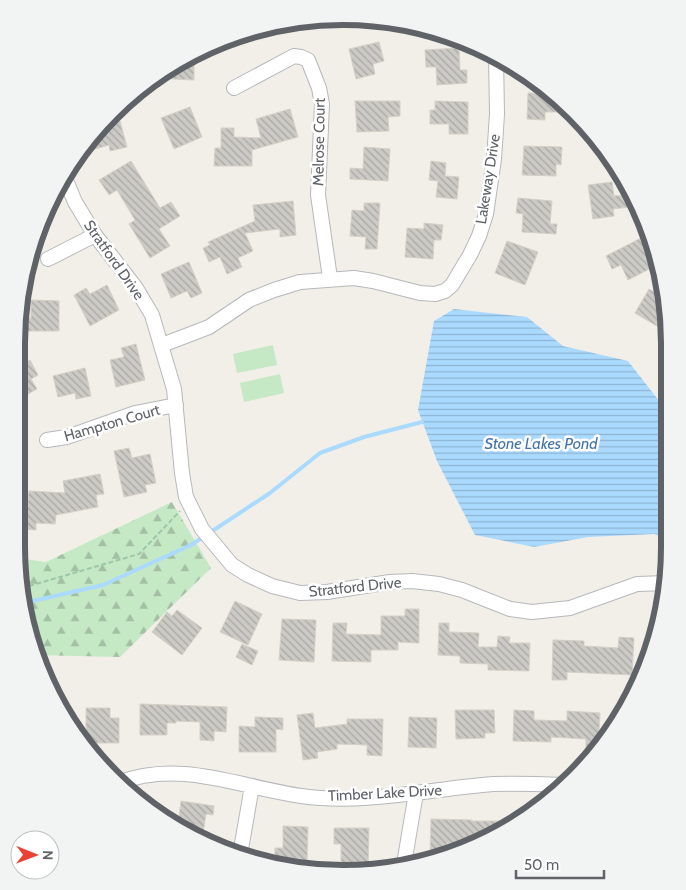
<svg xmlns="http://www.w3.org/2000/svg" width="686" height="890" font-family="Cabin,sans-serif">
<defs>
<pattern id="forest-firs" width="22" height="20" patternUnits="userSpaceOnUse" patternTransform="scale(1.25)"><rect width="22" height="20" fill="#c5e8c5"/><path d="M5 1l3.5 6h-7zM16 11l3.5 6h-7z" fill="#a3c0a4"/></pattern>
<pattern id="water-rules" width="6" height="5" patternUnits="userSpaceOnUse" patternTransform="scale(1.25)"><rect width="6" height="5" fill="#aadaff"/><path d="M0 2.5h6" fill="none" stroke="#8eb4d2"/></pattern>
<pattern id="building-back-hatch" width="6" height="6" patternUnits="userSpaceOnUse" patternTransform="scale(1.25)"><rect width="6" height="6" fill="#cccac5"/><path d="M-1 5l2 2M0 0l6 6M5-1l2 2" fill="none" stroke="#a9a8a4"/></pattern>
</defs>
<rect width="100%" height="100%" fill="#f1efe8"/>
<path fill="url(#forest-firs)" d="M172 502 211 568 120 657 37 655 27 632 18 558 46 562Z"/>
<path fill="#c5e8c5" d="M273 345 277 365 237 373 233 354Z
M280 374 284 393 244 402 240 383Z"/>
<path fill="url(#water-rules)" d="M454 309 527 317 563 346 628 361 667 411V537L654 534 588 537 534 547 475 535 437 461 418 410 434 321Z"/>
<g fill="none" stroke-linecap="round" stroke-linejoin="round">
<path stroke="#aadaff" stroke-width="4" d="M24 603 103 585 191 545 270 493 320 453 364 437 422 422"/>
</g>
<path fill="url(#building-back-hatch)" stroke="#d6d1c6" d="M379 42 384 61 373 64 375 74 356 79 349 49Z
M459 48 460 70H467V83L437 85 436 67H426L425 50Z
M187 58V64H194V80L154 78 162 71Z
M528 93H551L568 107H558V112H545V120L527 119Z
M355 101H400V116L388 117 389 131 357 132Z
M435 101 468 102V134H449V124H430V110H435Z
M190 107 202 137 174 149 161 118Z
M290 109 298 137 252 150V166H214L215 148H221V128H234V137L261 138 256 119Z
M111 119 112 123 120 121 127 147 110 151 109 145 88 151 86 142Z
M524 146 562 147 561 165 556 164V176L522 175Z
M364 147 390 149 388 181 350 179V168L363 169Z
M131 161 160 208 171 202 180 216 159 229 170 246 150 258 129 224 135 220 117 190 109 195 99 180Z
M431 161 446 163 445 176 459 177 457 199 436 197 438 181 429 180Z
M612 182 614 196 628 195 629 207 613 209 614 216 593 219 588 185Z
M518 198 552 201 550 224H557L556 234 522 232 523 214 516 213Z
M293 201 296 235 280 237V229L245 233 253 251 238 258 242 267 227 274 220 257 209 262 203 248 210 245 208 242 255 221 253 205Z
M364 203H380L377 249H365L366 237 350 236 352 210 364 211Z
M424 223 443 225 441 240H434L433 259 405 257 407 228 424 229Z
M641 238 655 266 628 280 621 265 612 269 606 256Z
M507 241 538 252 525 285 495 273Z
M189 262 202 293 191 298 187 291 171 298 161 274Z
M107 285 119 310 90 326 74 295 86 288 90 294Z
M649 289 667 300V332L635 313Z
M31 300 59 301V331H17L18 318H31Z
M136 344 145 380 116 387 110 360 124 357 121 348Z
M30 360 38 375 31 379 37 389 17 400V368Z
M85 368 91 396 76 399 75 393 58 397 53 376Z
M129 448 132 458 150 454 156 483 145 485 147 492 124 497 114 451Z
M100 474 104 494 96 495 98 507 56 515 55 524 36 523V530L19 529 20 511H27L29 491 65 493 63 481Z
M235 601 262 614 248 645 220 632Z
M405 609H419V643L398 642V650H371V662L332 661 333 623H347L346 634 381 635V616H405Z
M177 610 202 628 182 655 152 632 167 612 172 616Z
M282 619 316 620 314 662 279 660Z
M439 623H449V632L479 633 478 647H497L498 636 510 637 509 643H530L529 671 488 670V664L460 663V656L438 655Z
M619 637 634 638 632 675 567 672V680H552L553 640 584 641V646L618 648Z
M242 644 258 651 252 665 236 657Z
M140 704 227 707 226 732 214 731V741L200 740V722L176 721V723H167V735H140Z
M86 708H110V718H119V743H86Z
M455 710H494L495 733H485V738L456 739Z
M514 710 534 711V720L567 721V711L600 713 598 749 586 748V739L551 737V742L513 741Z
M313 713 315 728 347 724V719H383L382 756 367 755V745L337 744V749L317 752 318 758 303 760 297 715Z
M255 717 283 718V730L276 729V752H239V726L255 727Z
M409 717 437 718 436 748 408 747Z
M181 801 214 806 213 815 206 814 202 839 180 830 172 824 173 816 179 817Z
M431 819 472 820V821H519L489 836H471V844L447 843 446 856 430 855Z
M283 826 308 827 307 862 275 861V848H283Z
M334 828H369L368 870H341V844H334Z"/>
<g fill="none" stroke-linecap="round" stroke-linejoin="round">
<g stroke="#b5b8bc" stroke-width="16">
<path id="minor" d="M234 88 294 56 301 57 308 60 319 88 322 104 318 195 330 278
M65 178 75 202 95 235 136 288 152 315 174 389 182 473 186 497 202 529 232 565 248 575 272 586 300 593 327 592 390 582 412 581 439 584 462 590 510 609 532 612 570 608 637 584 667 583
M48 259 95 235
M162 345 209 327 249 300 274 290 300 282 354 278 373 281 420 293 435 294 445 291 452 285 470 255 479 236 486 214 494 159 497 114 496 56
M47 440 67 437 135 413 176 405
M118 783C180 759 239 787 301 796 365 805 429 789 493 784 517 783 541 784 565 785
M240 855 252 786
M404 864 416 793"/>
</g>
<path stroke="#9cc7a9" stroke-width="2" stroke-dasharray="5 2.5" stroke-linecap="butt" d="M22 588 139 554 180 511"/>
<use href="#minor" stroke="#fff" stroke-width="14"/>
</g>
<g text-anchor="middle" stroke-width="5" stroke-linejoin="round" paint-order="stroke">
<g font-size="15" fill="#5f6368" stroke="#fff">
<text transform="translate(319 142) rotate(-89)" y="5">Melrose Court</text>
<text transform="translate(488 179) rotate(-81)" y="5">Lakeway Drive</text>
<text transform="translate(114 260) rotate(55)" y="5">Stratford Drive</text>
<text transform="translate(112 423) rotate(-16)" y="5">Hampton Court</text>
<text transform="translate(355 587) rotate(-6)" y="5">Stratford Drive</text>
<text transform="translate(385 793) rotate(-3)" y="5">Timber Lake Drive</text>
</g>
<g font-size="16" font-style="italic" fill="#4174aa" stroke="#fff">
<text x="541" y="449">Stone Lakes Pond</text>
</g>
</g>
<path d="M0 0H686V890H0ZM343 25H343A318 318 0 0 1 661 343V547A318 318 0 0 1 343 865H343A318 318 0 0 1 25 547V343A318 318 0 0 1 343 25Z" fill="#f2f3f3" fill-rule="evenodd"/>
<path fill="none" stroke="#5f6368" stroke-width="6" d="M343 25H343A318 318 0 0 1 661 343V547A318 318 0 0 1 343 865H343A318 318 0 0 1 25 547V343A318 318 0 0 1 343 25Z"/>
<g transform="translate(35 855) rotate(91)"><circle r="24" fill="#ffffff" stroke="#bfc1c3"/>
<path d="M0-4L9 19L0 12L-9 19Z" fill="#ea4335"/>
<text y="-8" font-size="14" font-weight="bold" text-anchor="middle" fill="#5f6368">N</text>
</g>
<path d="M516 870v8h88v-8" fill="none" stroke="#5f6368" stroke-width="2.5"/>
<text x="524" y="870" font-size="15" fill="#5f6368" stroke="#ffffff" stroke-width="4" paint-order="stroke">50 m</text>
</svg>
